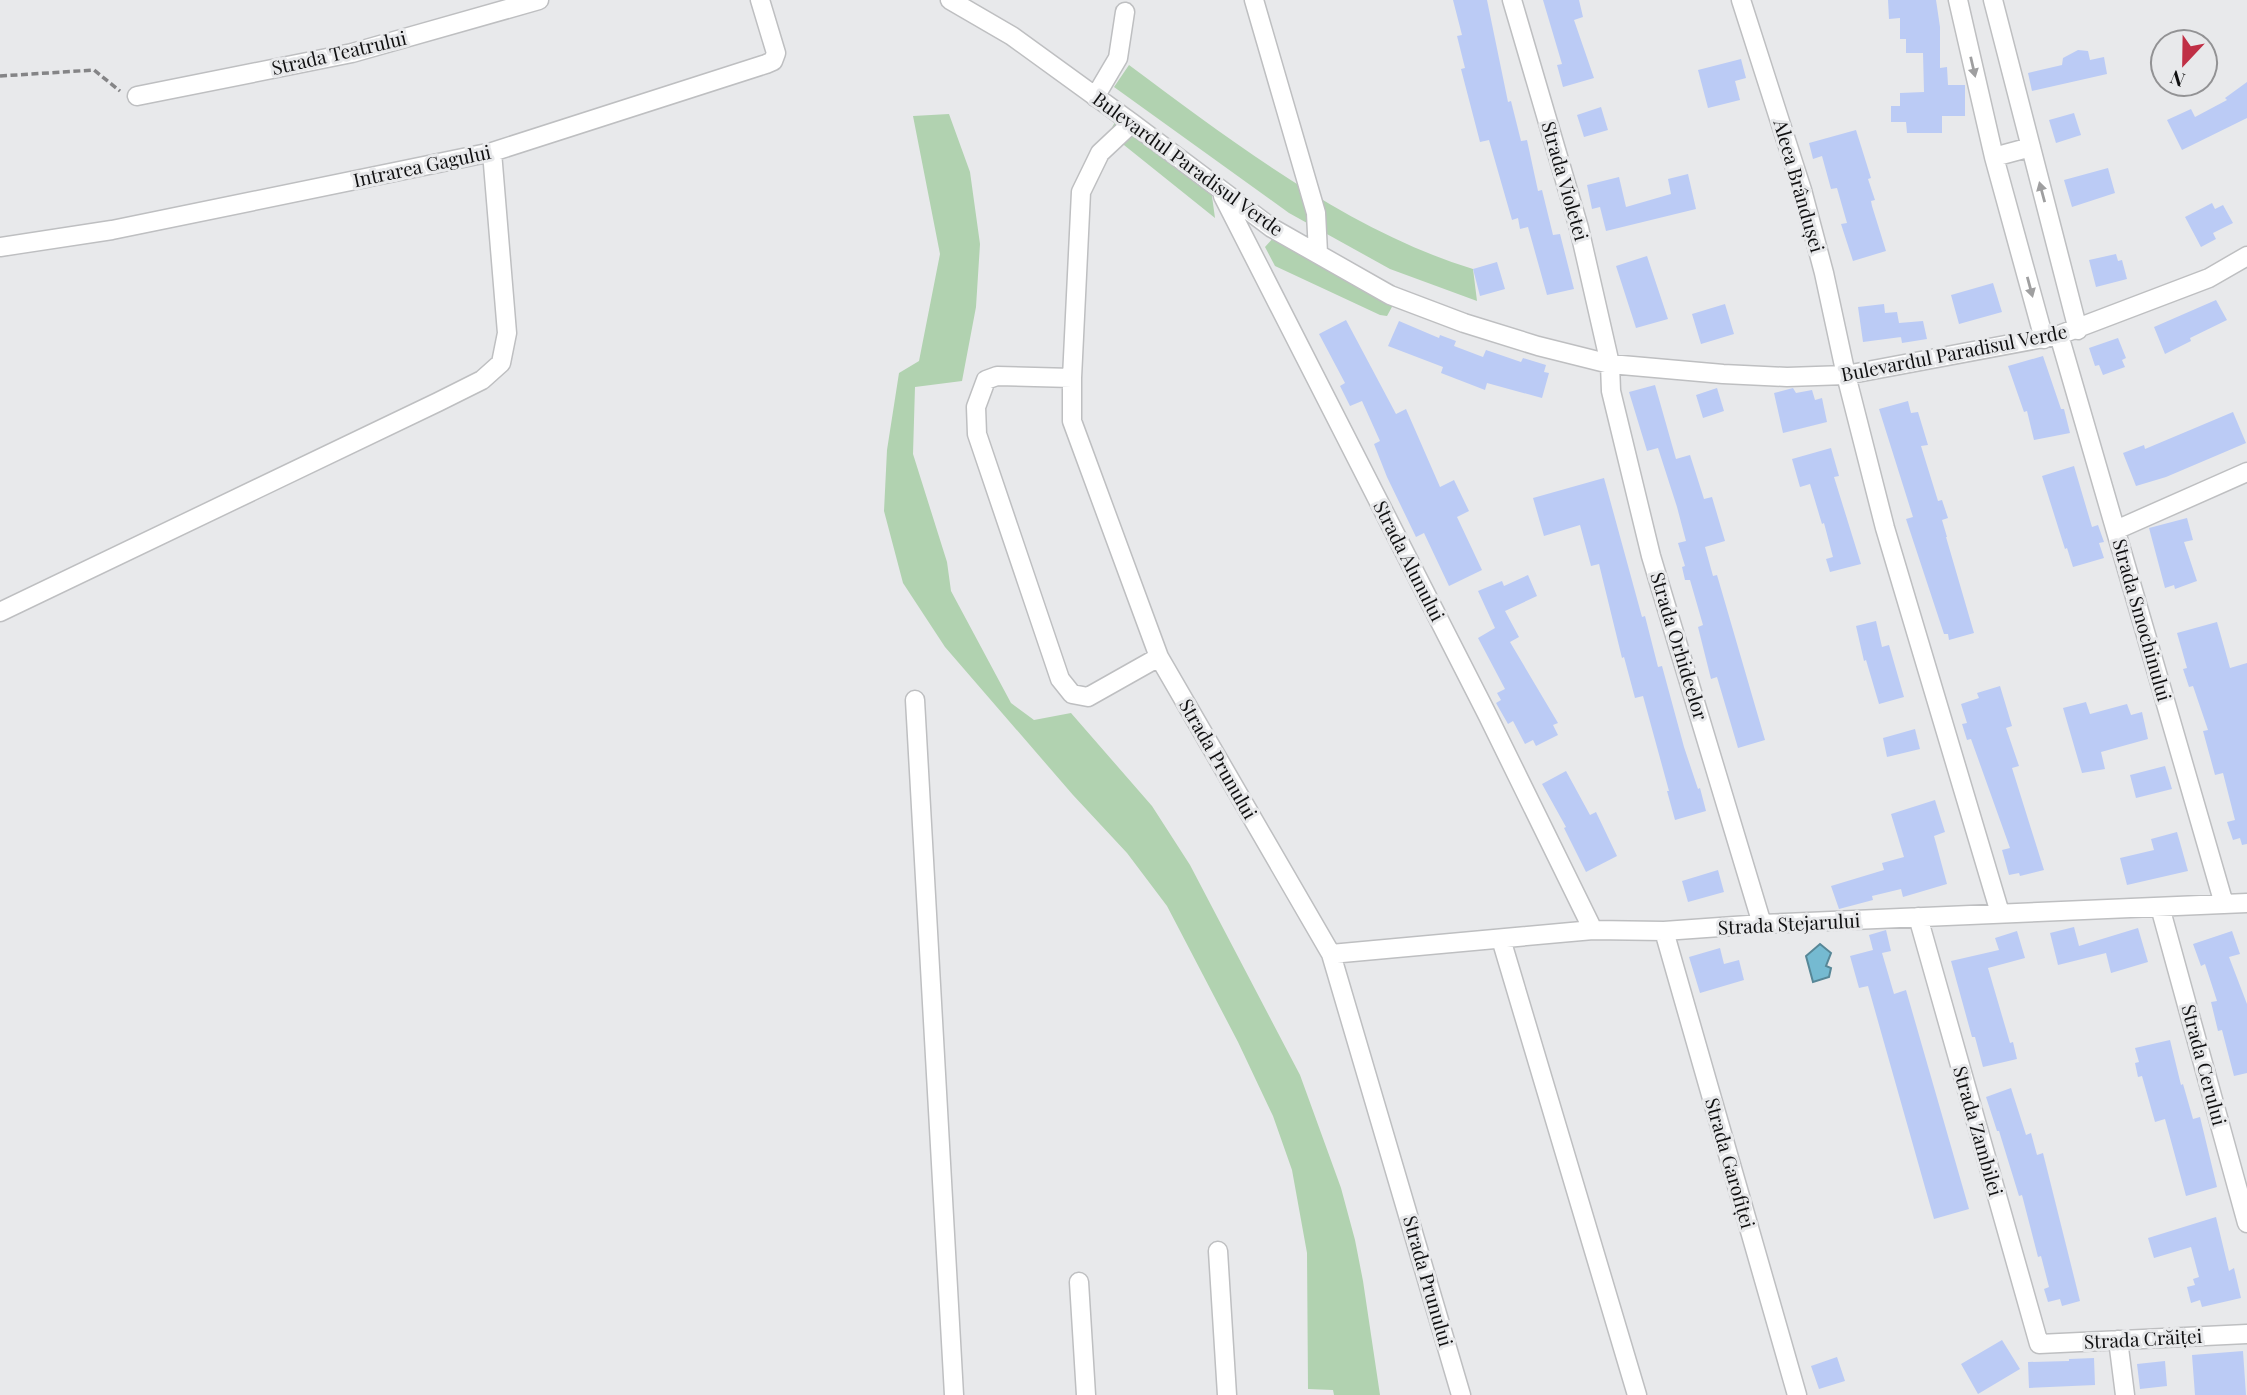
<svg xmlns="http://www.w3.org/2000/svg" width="2247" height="1395" font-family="'Playfair Display',serif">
<rect width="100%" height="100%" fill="#e8e9eb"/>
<path fill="#b1d2b0" d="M1129 65C1233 142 1348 231 1473 269L1477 301 1390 269 1289 213 1114 87Z
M1120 113 1211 189 1215 218 1109 133Z
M949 114 970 172 980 244 976 307 962 381 915 387 913 454 947 562 951 591 1011 703 1034 720 1071 713 1152 806 1190 865 1300 1075 1341 1188 1355 1240 1363 1281 1380 1395H1334L1333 1390 1308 1389 1307 1253 1292 1170 1273 1116 1238 1042 1167 906 1127 853 1073 795 945 647 903 583 884 511 887 450 899 373 919 361 940 254 913 116Z
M1274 237 1393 305 1387 316 1380 315 1275 266 1265 247Z"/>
<path fill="#75bad1" stroke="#578797" stroke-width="2" d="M1820 944 1831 953 1826 966 1831 968 1829 977 1813 982 1806 956Z"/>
<path fill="#bbcbf5" d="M1453 0H1487L1508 102 1511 101 1521 141 1527 140 1538 191 1542 190 1553 235 1560 234 1574 289 1547 295 1528 227 1520 229 1518 218 1512 220 1489 140 1480 142 1461 69 1465 68 1457 36 1462 35Z
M1543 0H1579L1583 17 1574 20 1594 78 1563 87 1557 65 1562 64Z
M1888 0H1936L1940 27V68L1947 67 1948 85H1965V116H1942V133H1907L1906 122H1891V106H1900V93L1924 92 1923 53H1906V39H1900V18L1889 19Z
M2078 50 2088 51 2090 60 2104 57 2107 74 2032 91 2028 73 2062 65 2063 58Z
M1741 59 1746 78 1735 81 1740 100 1708 108 1698 70Z
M2247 82V118L2182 150 2167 120 2191 109 2195 117 2227 100 2225 98Z
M1601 107 1608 130 1584 137 1577 115Z
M2074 113 2081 135 2056 143 2049 120Z
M1856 130 1871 178 1868 179 1875 200 1871 201 1872 206 1886 251 1853 261 1841 224 1847 223 1837 188 1831 189 1822 156 1813 159 1809 143Z
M2108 168 2115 193 2072 207 2064 180Z
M1688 174 1696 209 1606 231 1600 207 1592 209 1587 185 1619 177 1626 207 1671 194 1668 179Z
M2212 203 2215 209 2223 205 2233 223 2213 233 2216 239 2201 247 2185 217Z
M2116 254 2118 261 2122 260 2127 279 2096 287 2089 260Z
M1647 256 1668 319 1636 328 1616 266Z
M1497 262 1505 289 1480 296 1473 269Z
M1993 283 2002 312 1959 324 1951 295Z
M2216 300 2227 320 2190 338 2191 341 2165 354 2154 327Z
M1725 304 1734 334 1701 344 1692 314Z
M1884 304 1885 313 1897 312 1899 323 1923 321 1927 339 1902 343 1899 326 1901 337 1863 342 1858 307Z
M1346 320 1396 414 1406 409 1440 487 1454 480 1469 511 1457 517 1482 570 1449 586 1424 533 1416 537 1387 477 1374 444 1380 441 1362 401 1350 406 1340 386 1345 383 1319 334Z
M1399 321 1439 338 1440 335 1456 341 1454 346 1483 357 1486 350 1521 362 1523 358 1546 365 1544 372 1549 373 1542 398 1487 383 1485 390 1441 373 1443 367 1388 346Z
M2118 338 2126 358 2122 360 2125 367 2103 375 2099 365 2095 366 2089 348Z
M2043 356 2061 409H2064L2070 433 2034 440 2027 411 2024 412 2008 366Z
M1655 385 1676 459 1690 455 1704 499 1712 497 1725 541 1705 547 1713 576 1717 575 1765 740 1738 748 1717 677 1711 679 1698 627 1703 625 1690 580H1685L1682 567 1685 566 1678 543 1686 541 1677 507 1658 448 1647 451 1629 392Z
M1717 388 1724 411 1703 418 1696 395Z
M1793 388 1796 393 1812 390 1815 400 1822 398 1827 422 1783 433 1774 393Z
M1908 401 1911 413 1918 412 1928 445 1921 446 1938 501 1942 500 1948 518 1942 520 1947 537H1946L1974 633 1949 640 1948 634H1944L1906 519 1913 517 1879 409Z
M2233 412 2246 443 2166 477 2136 486 2123 453 2144 445 2145 449Z
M1831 448 1839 476 1834 477 1861 564 1830 572 1826 559 1833 557 1824 523 1822 524 1810 484 1800 487 1792 459Z
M2074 466 2092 527 2098 525 2104 542 2099 543 2104 558 2073 567 2067 548 2065 549 2042 476Z
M1604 478 1642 617 1645 616 1658 667 1662 666 1684 747 1698 789 1700 788 1706 811 1675 820 1667 791H1669L1643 696 1635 698 1624 657 1622 658 1599 564 1591 566 1580 525 1544 536 1533 498Z
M2187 518 2193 540 2184 542 2197 581 2175 589 2174 585 2165 588 2149 528Z
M1528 575 1537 596 1505 611 1519 637 1510 642 1558 723 1553 725 1558 735 1536 746 1533 740 1525 744 1513 721 1508 724 1496 703 1501 700 1497 693 1505 689 1478 638 1495 628 1478 591 1502 581 1504 586Z
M1876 621 1882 647 1889 645 1904 697 1879 704 1866 660 1864 661 1856 626Z
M2217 622 2230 668 2247 663V844L2242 845 2240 838 2233 840 2227 822 2235 820 2223 773 2215 775 2203 731 2208 730 2193 686 2189 687 2183 669 2187 668 2177 633Z
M2000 686 2012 726 2006 728 2019 766 2012 768 2044 870 2020 876 2019 873 2009 875 2002 850 2010 848 1971 739 1967 740 1962 724 1967 723 1961 704 1979 698 1977 693Z
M2086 702 2090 714 2127 704 2131 715 2142 712 2148 739 2101 752 2105 769 2082 773 2063 708Z
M1915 729 1920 749 1887 757 1883 738Z
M2165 766 2172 789 2136 798 2130 775Z
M1566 771 1590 815 1596 812 1617 856 1586 872 1564 828 1566 827 1542 784Z
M1935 800 1945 832 1934 836 1947 884 1903 897 1901 889 1872 896 1873 900 1839 909 1831 886 1884 870 1882 863 1904 857 1891 814Z
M2177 832 2188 871 2127 885 2120 858 2154 850 2151 839Z
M1718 870 1724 892 1688 902 1682 881Z
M2074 927 2079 946 2138 928 2148 962 2111 973 2106 953 2058 965 2050 933Z
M1886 930 1891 951 1882 953 1894 994 1906 990 1969 1209 1934 1219 1868 986 1859 988 1850 956 1873 950 1869 935Z
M2017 931 2025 958 1988 968 2010 1043 2013 1042 2017 1059 1983 1067 1975 1037H1972L1951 961 1999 950 1995 938Z
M2232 931 2240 954 2229 957 2247 1004V1073L2234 1076 2222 1030 2218 1031 2211 1002 2217 1001 2205 964 2201 966 2193 944Z
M1720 948 1724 964 1739 960 1744 980 1700 993 1689 957Z
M2170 1040 2181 1085 2183 1084 2193 1119 2200 1117 2217 1187 2186 1196 2165 1119 2155 1122 2142 1076 2138 1077 2135 1063 2139 1062 2135 1048Z
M2011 1088 2026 1135 2031 1133 2037 1155 2043 1153 2080 1301 2062 1306 2060 1299 2048 1302 2044 1289 2049 1287 2041 1256 2038 1257 2022 1195 2019 1196 1999 1131H1997L1986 1097Z
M2216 1217 2229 1271 2234 1268 2241 1298 2202 1307 2200 1300 2191 1303 2187 1287 2195 1285 2193 1279 2199 1277 2191 1247 2154 1258 2148 1238Z
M2002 1340 2020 1369 1978 1394 1961 1364Z
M2243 1351 2246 1395H2195L2192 1355Z
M1837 1357 1845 1381 1819 1389 1811 1366Z
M2094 1358 2095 1385 2029 1388 2028 1362 2069 1361V1359Z
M2165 1361 2167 1386 2140 1389 2137 1364Z"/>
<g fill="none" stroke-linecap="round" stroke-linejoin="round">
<g stroke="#bebfc1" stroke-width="21">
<path id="minor" d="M950 0 1012 36 1132 123 1272 228 1390 295 1464 323 1538 346 1610 364 1723 374 1787 377 1846 375 2059 335 2209 278 2247 256
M1254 0 1316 213 1318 253
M1512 0 1579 228 1610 364 1611 391 1651 556 1762 924
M1741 0 1802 190 1824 273 1846 375 1885 528 2000 913
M1958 0 1994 157 2044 339
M1993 0 2078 330
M137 96 352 53 539 0
M1095 97 1118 58 1125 12
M1132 123 1100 153 1081 192 1072 378V421L1159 657 1331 954 1461 1395
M1994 157 2031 147
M1223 196 1488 716 1593 930
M0 247 112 230 492 152 766 64 773 61 776 53 760 0
M2059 335 2224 904
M1072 378 997 376 986 380 976 407 977 434 1060 679 1072 694 1088 697 1159 657
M2116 530 2247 472
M0 612 438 402 482 380 501 363 507 333 492 152
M915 700 954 1395
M2160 907 2247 1223
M1918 917 2039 1344 2247 1334
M1664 931 1797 1395
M1501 939 1637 1395
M1331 954 1593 930 1664 931 1762 924 2247 903
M1218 1251 1227 1395
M1079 1282 1086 1395
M2118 1340 2125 1395"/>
</g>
<path stroke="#848486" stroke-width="3.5" stroke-dasharray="7 3.5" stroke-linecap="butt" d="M0 76 94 70 120 91"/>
<use href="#minor" stroke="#fff" stroke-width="18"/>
</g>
<defs><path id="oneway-solid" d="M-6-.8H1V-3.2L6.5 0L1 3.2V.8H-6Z" transform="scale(1.75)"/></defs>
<g fill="#9f9fa0">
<use href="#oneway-solid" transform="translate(1973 67) rotate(77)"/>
<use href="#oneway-solid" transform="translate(2042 192) rotate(-105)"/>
<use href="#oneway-solid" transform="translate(2030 287) rotate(75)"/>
</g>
<g text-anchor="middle" stroke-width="6" stroke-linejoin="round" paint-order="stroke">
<g font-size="19" fill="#101011" stroke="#e8e9eb">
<text transform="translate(339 53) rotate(-13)" y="7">Strada Teatrului</text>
<text transform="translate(1188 164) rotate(36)" y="7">Bulevardul Paradisul Verde</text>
<text transform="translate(422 166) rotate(-12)" y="7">Intrarea Gagului</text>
<text transform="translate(1565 181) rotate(74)" y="7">Strada Violetei</text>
<text transform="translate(1799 186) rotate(74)" y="7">Aleea Brândușei</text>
<text transform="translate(1954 353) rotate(-11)" y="7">Bulevardul Paradisul Verde</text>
<text transform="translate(1409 561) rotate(63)" y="7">Strada Alunului</text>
<text transform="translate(2142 620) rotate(74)" y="7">Strada Smochinului</text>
<text transform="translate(1679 646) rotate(73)" y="7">Strada Orhideelor</text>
<text transform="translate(1218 759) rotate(60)" y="7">Strada Prunului</text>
<text transform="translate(1789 924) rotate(-3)" y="7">Strada Stejarului</text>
<text transform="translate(2204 1065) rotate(75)" y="7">Strada Cerului</text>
<text transform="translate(1978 1131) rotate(74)" y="7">Strada Zambilei</text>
<text transform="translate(1730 1163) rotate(74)" y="7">Strada Garofiței</text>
<text transform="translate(1428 1281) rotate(74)" y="7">Strada Prunului</text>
<text transform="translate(2143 1339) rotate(-3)" y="7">Strada Crăiței</text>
</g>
</g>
<g transform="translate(2184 63) rotate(202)"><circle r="33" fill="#e8e9eb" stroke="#929294" stroke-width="2"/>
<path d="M0-5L12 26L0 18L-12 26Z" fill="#c02f45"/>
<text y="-10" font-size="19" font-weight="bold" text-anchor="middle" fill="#101011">N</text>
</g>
</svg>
